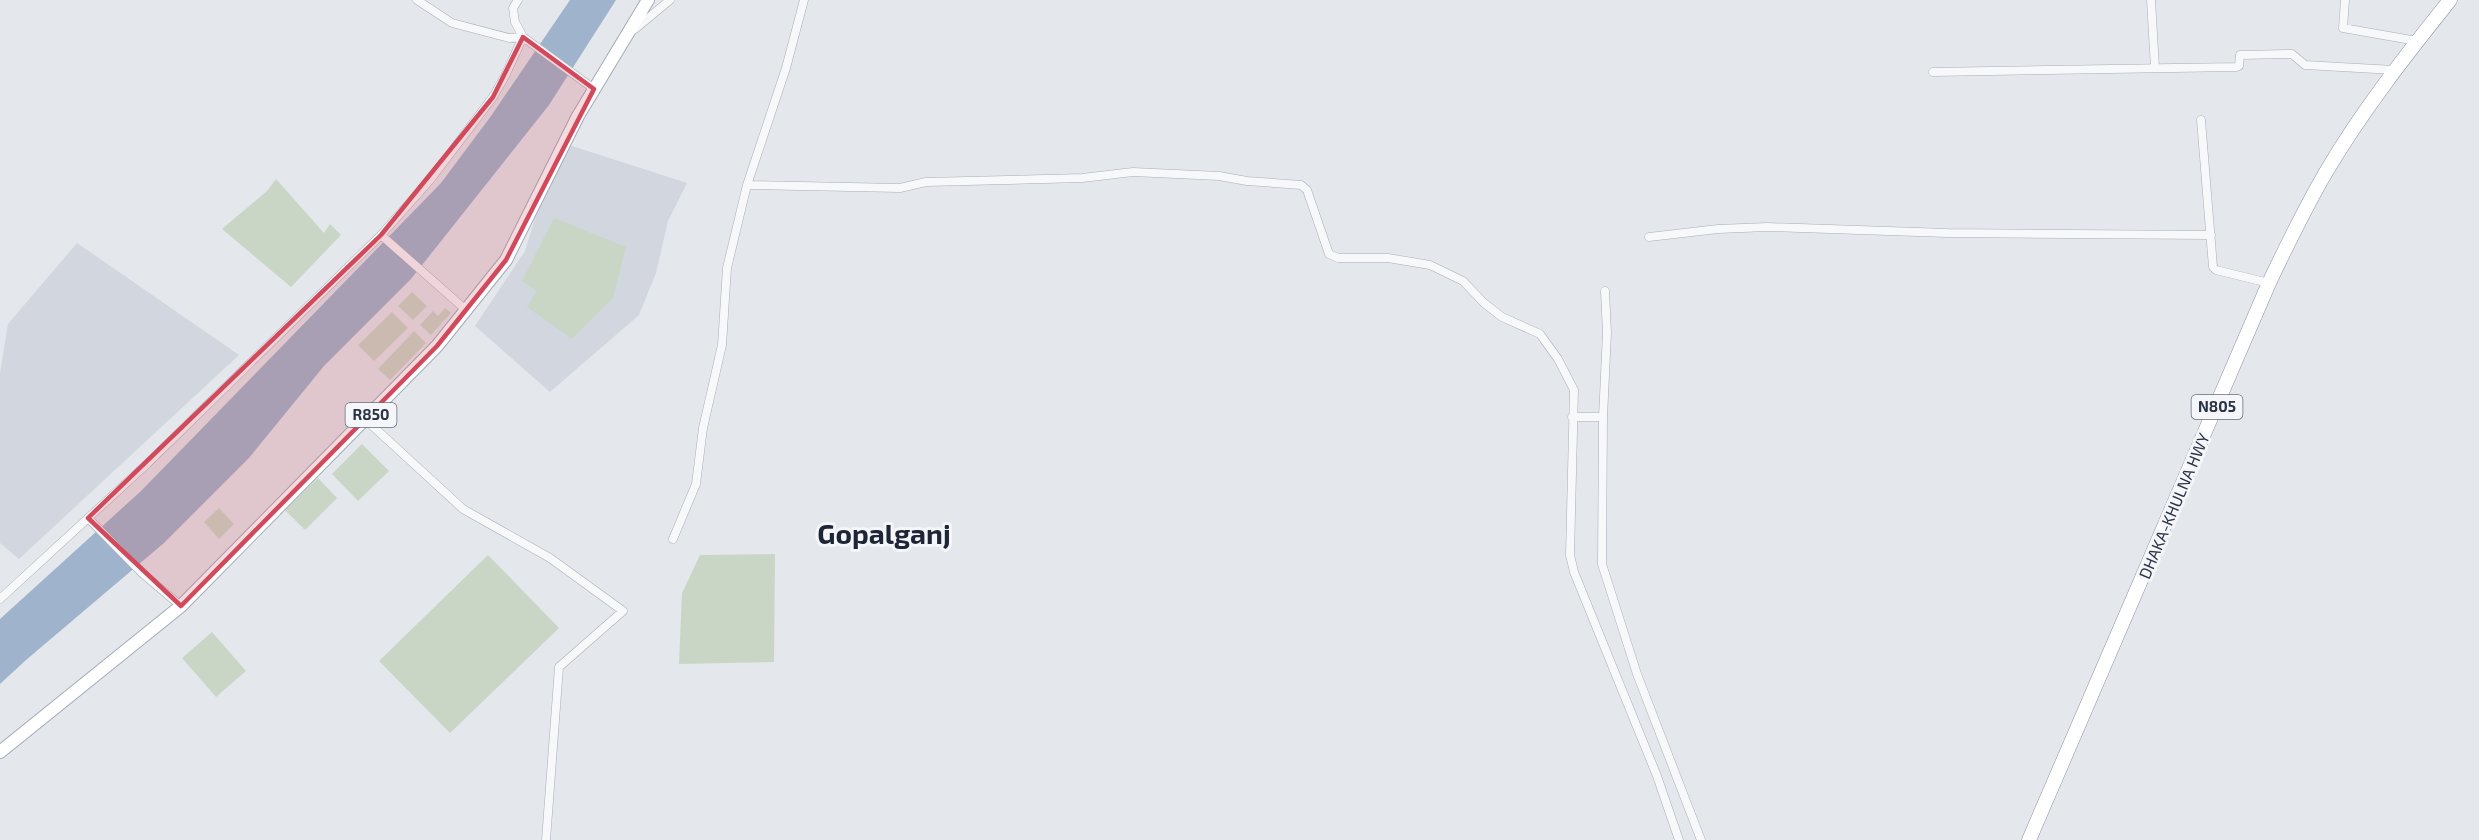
<svg xmlns="http://www.w3.org/2000/svg" width="2479" height="840" font-family="'Exo 2',sans-serif">
<rect width="100%" height="100%" fill="#e4e7ec"/>
<path fill="#d2d6de" d="M569 145 687 183 668 221 656 273 639 315 550 392 475 326 525 251 540 202Z
M77 243 239 355 19 559 0 543V373L8 324Z"/>
<path fill="#c9d6c5" d="M276 179 324 233 330 224 341 235 291 287 222 229 267 191Z
M554 218 626 247 613 298 572 339 527 307 537 291 522 281Z
M412 292 427 306 413 320 398 306Z
M445 308 451 313 431 335 420 325 433 311 438 316Z
M392 312 408 328 374 361 358 345Z
M414 331 426 343 390 380 378 369Z
M362 444 389 471 358 501 332 474Z
M318 478 337 498 305 530 285 510Z
M219 508 234 524 219 539 204 522Z
M775 554 774 662 679 664 682 593 700 555Z
M488 555 559 628 450 733 379 661Z
M212 632 246 671 216 697 182 658Z"/>
<path fill="#9fb4cc" d="M570 0H616L549 105 411 279 324 366 249 458 164 543 26 660 0 684V619L141 491 441 183 491 116Z"/>
<g fill="none" stroke-linecap="round" stroke-linejoin="round">
<g stroke="#a9aeb7" stroke-width="9">
<path id="minor" d="M417 0 452 23 509 38 523 37
M518 0 513 8 515 22 523 37 594 89
M2151 0 2155 68
M2345 0 2343 28 2417 41
M635 29 670 0
M1933 72 2236 67 2239 66 2240 55 2292 54 2305 65 2394 70
M2201 120 2213 267 2216 270 2269 283
M747 185 900 188 926 182 1082 178 1133 172 1219 176 1247 181 1301 185 1307 190 1329 254 1338 258H1388L1430 265 1463 281 1484 303 1502 317 1540 334 1558 359 1574 390 1570 555 1574 572 1657 776 1679 840
M381 235 466 310
M1649 237 1718 229 1767 227 1947 233 2211 235
M1572 417H1603L1602 564 1637 674 1701 840
M1603 417 1607 333 1605 291
M366 420 463 509 550 558 623 611 559 667 546 840
M88 518 142 573 181 606
M673 539 696 484 703 428 722 345 727 268 747 185 786 68 804 0
M0 599 148 463 381 235 430 180 493 97 505 76 523 37"/>
</g>
<g stroke="#a3abb8" stroke-width="14">
<path id="primary" d="M0 752 181 606 437 346 506 260 578 116 648 0"/>
</g>
<g stroke="#8b94a3" stroke-width="15">
<path id="trunk" d="M2029 840 2269 283C2287 245 2305 208 2326 172 2362 111 2406 55 2450 0"/>
</g>
<use href="#minor" stroke="#f7f8fa" stroke-width="8"/>
<use href="#primary" stroke="#fff" stroke-width="12"/>
<use href="#trunk" stroke="#fff" stroke-width="14"/>
</g>
<path fill="#d1495b" fill-opacity="0.2" stroke="#d1495b" stroke-width="4.5" stroke-linejoin="round" d="M523 37 594 89 506 260 437 346 181 606 88 518 381 235 493 97Z"/>
<g text-anchor="middle" stroke-width="6" stroke-linejoin="round" paint-order="stroke">
<g fill="#f4f6f9" stroke="#676e7b" stroke-width="1.5">
<rect x="2191.5" y="395" width="51" height="24" rx="4.5"/>
<rect x="345.5" y="403" width="51" height="24" rx="4.5"/>
</g>
<g font-size="15" font-weight="bold" fill="#2b3445">
<text x="2217" y="412">N805</text>
<text x="371" y="420">R850</text>
</g>
<g font-size="16" fill="#2b3445" stroke="#f4f6f9">
<text transform="translate(2174 506) rotate(-67)" y="6">DHAKA-KHULNA HWY</text>
</g>
<g font-size="28" font-weight="bold" fill="#1d2536" stroke="#f4f6f9">
<text x="884" y="544">Gopalganj</text>
</g>
</g>
</svg>
